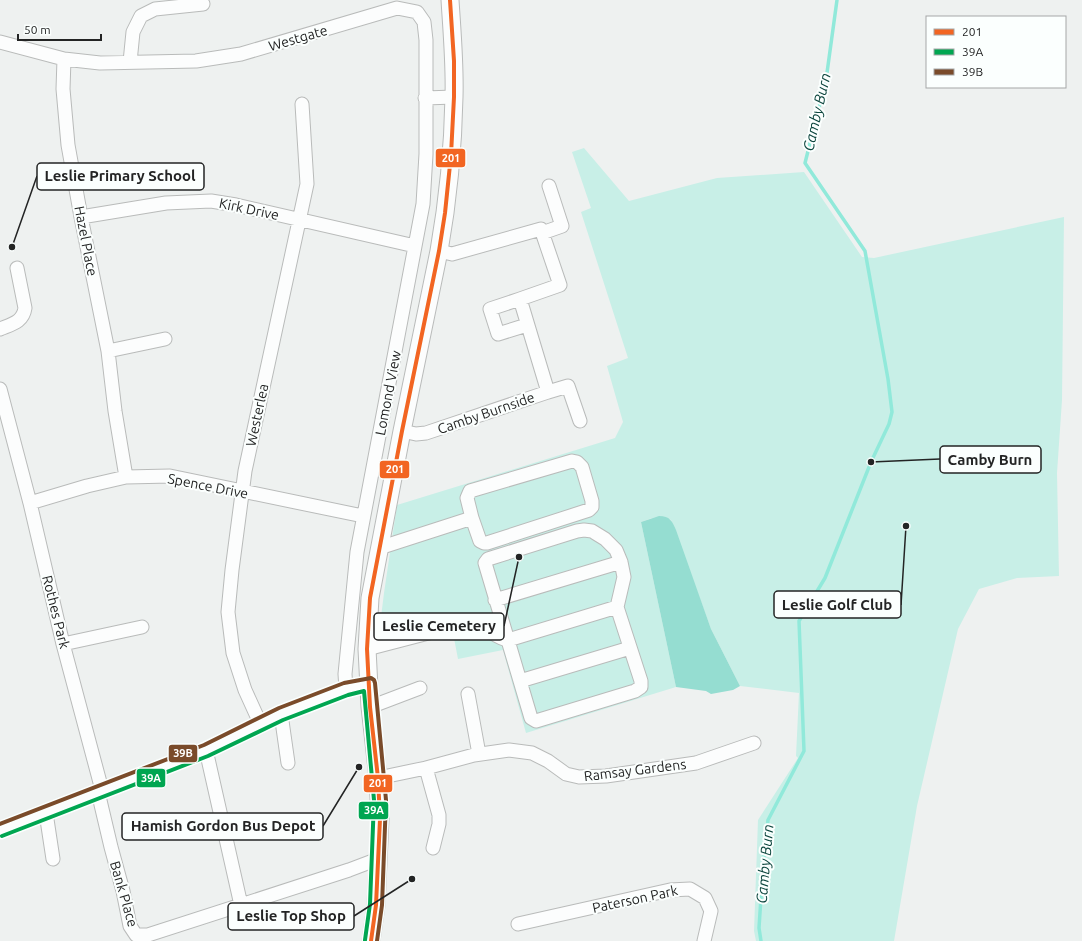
<svg xmlns="http://www.w3.org/2000/svg" width="1082" height="941" font-family="Ubuntu,sans-serif">
<rect width="100%" height="100%" fill="#eef1f0"/>
<path fill="#c8efe7" d="M584 148 629 201 717 178 804 172 862 257 874 258 1064 217 1062 400 1057 473 1059 576 1017 578 979 589 958 629 917 806 894 941H756L754 931 758 820 798 758 796 756 799 693 740 686 711 629 671 520C660 514 652 518 641 522L676 687 526 733 503 650 458 659 453 633 377 649 384 593 397 505 615 438 623 422 607 366 628 358 581 212 591 208 572 152Z"/>
<path fill="#95ddd1" d="M659 516C670 516 672 521 676 530L711 629 740 686 733 690 711 694 706 691 676 687 641 522Z"/>
<g fill="none" stroke-linecap="round" stroke-linejoin="round">
<path stroke="#91e9da" stroke-width="3.5" d="M761 941 759 928 763 866 768 820 804 751 799 621 825 578 871 462 889 424 892 412 888 379 865 251 805 163 826 80 837 0"/>
<g stroke="#b9bbba" stroke-width="15">
<path id="minor" d="M0 42 64 59 100 63 196 61 241 54 397 8 417 12 424 22 426 40V154L423 204 357 552 345 674 346 689
M64 59 63 89 68 145 81 217 108 351 115 411 126 477
M130 62 133 32 141 16 155 9 203 4
M425 98 454 97
M81 217 166 203 211 201 236 205 415 246
M542 233 562 226 549 186
M520 299 490 309 498 334 527 325
M0 329C12 324 23 322 25 308L17 268
M108 351 165 339
M0 389 30 503 63 644 102 790
M548 392 568 386 580 421
M402 431 416 434 426 433 548 392 520 299 560 285 541 229 452 254 439 251
M30 503 87 486 126 477 170 476 363 516
M584 530 592 531 605 539 616 550 621 562 624 577 617 607 641 681V687L635 691 536 721 531 718 485 563 488 559 577 531Z
M379 548 472 518 480 541 484 543H487L589 510 592 507V501L582 467 577 462 572 461 470 491 467 498 472 518
M495 600 621 562
M63 644 142 627
M367 649 467 623C487 624 493 638 508 640L617 607
M520 681 630 648
M468 694 479 754
M370 707 420 688
M281 714 288 763
M260 723 245 690 233 653 228 612 232 570 245 471 307 184 302 104
M206 750 241 905
M426 768 439 815V824L433 848
M378 778 426 768 474 755 509 750 532 753 548 761 566 774 579 777 606 776 696 763 754 743
M98 792 111 847 123 891 130 926 136 935H148L349 870 378 859
M46 813 53 859
M0 830 206 750 260 723 281 714 346 689 369 684
M518 924 670 890 690 889 705 898 711 911 704 941"/>
</g>
<g stroke="#b9bbba" stroke-width="19">
<path id="major" d="M371 941 376 905 380 819 378 778 370 707 367 649 370 598 402 431 439 251C448 200 453 149 454 97 455 65 452 32 450 0"/>
</g>
<use href="#minor" stroke="#fcfdfd" stroke-width="13"/>
<use href="#major" stroke="#fcfdfd" stroke-width="17"/>
<g stroke="#fbfffe" stroke-width="7">
<path id="bus-1" d="M371 941 376 905 380 819 378 778 370 707 367 649 370 598 402 431 439 251 445 213 451 155 454 97V61L450 0"/>
</g>
<g stroke="#fbfffe" stroke-width="7">
<path id="bus-2" d="M2 836 208 756 283 720 348 695 364 691 374 800 370 904 365 940"/>
</g>
<g stroke="#fbfffe" stroke-width="7">
<path id="bus-3" d="M0 824 204 745 279 708 344 683 371 678 374 680 375 683 386 800 382 905 377 941"/>
</g>
<use href="#bus-1" stroke="#f26522" stroke-width="4"/>
<use href="#bus-2" stroke="#00a651" stroke-width="4"/>
<use href="#bus-3" stroke="#7a4b2a" stroke-width="4"/>
</g>
<g text-anchor="middle" stroke-width="4" stroke-linejoin="round" paint-order="stroke">
<g font-size="14" fill="#232424" stroke="#fbfffe">
<text transform="translate(298 38) rotate(-16)" y="5">Westgate</text>
<text transform="translate(249 209) rotate(12)" y="5">Kirk Drive</text>
<text transform="translate(86 241) rotate(79)" y="5">Hazel Place</text>
<text transform="translate(388 393) rotate(-79)" y="5">Lomond View</text>
<text transform="translate(486 413) rotate(-19)" y="5">Camby Burnside</text>
<text transform="translate(257 415) rotate(-78)" y="5">Westerlea</text>
<text transform="translate(208 486) rotate(11)" y="5">Spence Drive</text>
<text transform="translate(56 612) rotate(76)" y="5">Rothes Park</text>
<text transform="translate(635 770) rotate(-7)" y="5">Ramsay Gardens</text>
<text transform="translate(124 894) rotate(74)" y="5">Bank Place</text>
<text transform="translate(635 899) rotate(-12)" y="5">Paterson Park</text>
</g>
<g font-size="15" font-style="italic" fill="#0d463e" stroke="#fbfffe">
<text transform="translate(817 112) rotate(-77)" y="5">Camby Burn</text>
<text transform="translate(765 864) rotate(-85)" y="5">Camby Burn</text>
</g>
</g>
<path fill="none" stroke="#232424" stroke-width="1.5" d="M12 247L37 176M871 462L940 459M906 526L901 605M519 557L504 626M359 767L323 826M412 879L354 916"/>
<g fill="#232424" stroke="#fbfffe" stroke-width="1.5">
<circle cx="12" cy="247" r="4"/>
<circle cx="871" cy="462" r="4"/>
<circle cx="906" cy="526" r="4"/>
<circle cx="519" cy="557" r="4"/>
<circle cx="359" cy="767" r="4"/>
<circle cx="412" cy="879" r="4"/>
</g>
<g fill="#fbfffe" stroke="#232424" stroke-width="1.5">
<rect x="37" y="163" width="167" height="27" rx="4"/>
<rect x="940" y="446" width="101" height="27" rx="4"/>
<rect x="774" y="591" width="127" height="27" rx="4"/>
<rect x="374" y="613" width="130" height="27" rx="4"/>
<rect x="122" y="813" width="201" height="27" rx="4"/>
<rect x="228" y="903" width="126" height="27" rx="4"/>
</g>
<g font-size="15" text-anchor="middle" font-weight="bold" fill="#232424">
<text x="120" y="181">Leslie Primary School</text>
<text x="990" y="465">Camby Burn</text>
<text x="837" y="610">Leslie Golf Club</text>
<text x="439" y="631">Leslie Cemetery</text>
<text x="223" y="831">Hamish Gordon Bus Depot</text>
<text x="291" y="921">Leslie Top Shop</text>
</g>
<g stroke="#fbfffe" stroke-width="1.5">
<rect x="435" y="148" width="31" height="20" rx="4" fill="#f26522"/>
<rect x="379" y="460" width="31" height="19" rx="4" fill="#f26522"/>
<rect x="168" y="744" width="30" height="19" rx="4" fill="#7a4b2a"/>
<rect x="136" y="768" width="30" height="20" rx="4" fill="#00a651"/>
<rect x="363" y="774" width="30" height="19" rx="4" fill="#f26522"/>
<rect x="358" y="801" width="31" height="19" rx="4" fill="#00a651"/>
</g>
<g font-size="11" text-anchor="middle" font-weight="bold" fill="#fff">
<text x="451" y="162">201</text>
<text x="395" y="473">201</text>
<text x="183" y="757">39B</text>
<text x="151" y="782">39A</text>
<text x="378" y="787">201</text>
<text x="374" y="814">39A</text>
</g>
<rect x="926" y="16" width="140" height="72" fill="#fbfffe" stroke="#a5a7a7"/>
<rect x="934" y="29" width="20" height="6" fill="#f26522" stroke="#a5a7a7"/>
<text x="962" y="36" font-size="12" fill="#232424">201</text>
<rect x="934" y="49" width="20" height="6" fill="#00a651" stroke="#a5a7a7"/>
<text x="962" y="56" font-size="12" fill="#232424">39A</text>
<rect x="934" y="69" width="20" height="6" fill="#7a4b2a" stroke="#a5a7a7"/>
<text x="962" y="76" font-size="12" fill="#232424">39B</text>
<path d="M18 34v6h83v-6" fill="none" stroke="#232424" stroke-width="2"/>
<text x="24" y="34" font-size="12" fill="#232424" stroke="#fbfffe" stroke-width="3" paint-order="stroke">50 m</text>
</svg>
